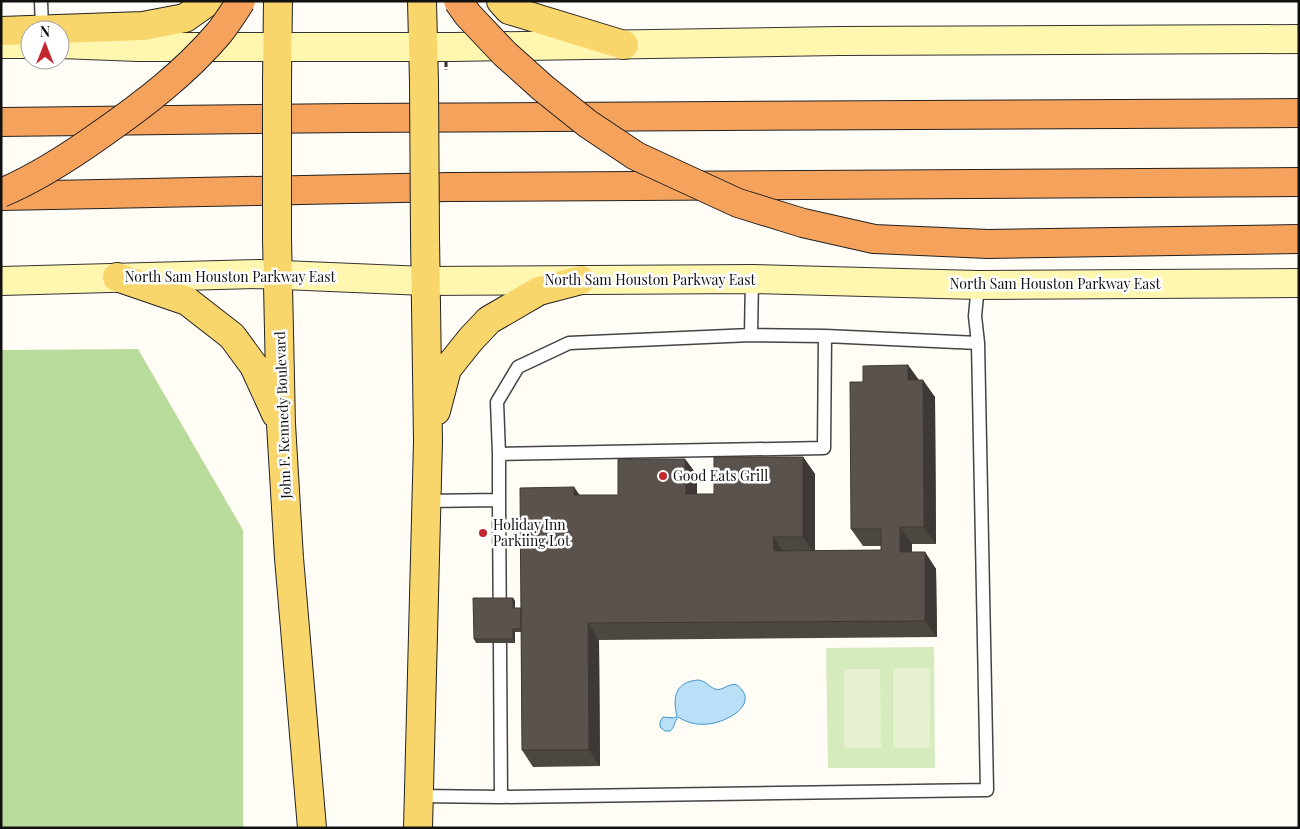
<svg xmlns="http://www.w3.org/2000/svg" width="1300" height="829" font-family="'Playfair Display',serif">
<rect width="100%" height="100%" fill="#fffdf5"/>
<path fill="#d5ebbd" d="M934 647 935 768H828L826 648Z"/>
<path fill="#b9dc9c" d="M138 349 243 530V828H1V350Z"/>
<path fill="#e6f2cf" d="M893 668H930V748H893Z
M844 669H880L881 748H844Z"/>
<path fill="#b9e0f7" stroke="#3f96cf" d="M698 680C706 681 708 686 715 689 722 692 729 682 737 685 740 687 740 688 742 690 756 708 721 724 707 724 696 725 688 723 678 717 674 722 675 727 670 731H665L660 727V722L663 717 674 718 677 716C672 696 676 682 698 680Z"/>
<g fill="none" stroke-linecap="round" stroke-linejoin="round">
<g stroke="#444" stroke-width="15">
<path id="lane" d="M41 1 42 28
M751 335 752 279
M825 336 978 343
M499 500 501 797
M426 501 499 500V454L824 448 825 336 751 335 569 343 518 367 497 402 499 454
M418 796 501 797 987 790 978 343 975 316 978 285"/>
</g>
<g stroke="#333" stroke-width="30">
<path id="secondary" d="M1 44H30
M60 44 138 47H453L839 41 1299 39
M1 281 259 274 425 281 752 279 978 285 1299 283"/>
</g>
<g stroke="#222" stroke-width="30">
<path id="primary" d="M422 1 424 83
M501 1 509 10 624 45
M1 31 143 26 185 18 209 1
M277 81 278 1
M277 238 281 424 289 558 312 828
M117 277 187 301 232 336 254 366 276 414
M436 411 447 369 471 339 489 320 539 291 581 280
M418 828 428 441 425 237"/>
</g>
<g stroke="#222" stroke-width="30">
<path id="highway" d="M1 122 351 118 1299 113
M1 196 449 187 1299 182"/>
</g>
<use href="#lane" stroke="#fff" stroke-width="12"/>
<use href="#secondary" stroke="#fff6b0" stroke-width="28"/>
<use href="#primary" stroke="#f9d66b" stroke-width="28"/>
<use href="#highway" stroke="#f5a25d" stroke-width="28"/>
<g stroke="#222" stroke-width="30" stroke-linecap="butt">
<path id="primary-bridge" d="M277 81V238
M424 83 425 237"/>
</g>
<g stroke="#222" stroke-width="30" stroke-linecap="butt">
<path id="highway-bridge" d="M458 1 468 15 505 54 543 88 588 124 636 156 738 203 803 223 874 239 988 244 1299 239
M1 193C37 178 69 157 100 135 143 105 185 73 219 33 227 23 234 12 241 1"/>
</g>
<path stroke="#333" stroke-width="3" stroke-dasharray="5 2.5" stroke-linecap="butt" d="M446 62V70"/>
<use href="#primary-bridge" stroke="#f9d66b" stroke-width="28"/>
<use href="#highway-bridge" stroke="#f5a25d" stroke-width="28"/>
</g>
<path fill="#4d4742" d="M908 365 919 380 935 397 936 544H912V552H925L936 569 937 637 599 640 600 766 533 767 522 750 521 632H515V643H476L474 639 513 598 515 601V608H521L574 487 579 495H618L685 459 697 475V494H714L803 457 815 474V551L881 550V546H863L851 529 863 382Z"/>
<path fill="#3f3936" d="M908 365 920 382 908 380Z
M923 380 935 397 936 544 924 527Z
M803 457 815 474V554L803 537Z
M685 459 697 475V510L686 494Z
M574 487 586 504 574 495Z
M900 527 912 544V569L900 552Z
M773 537 785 554 774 551Z
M925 552 936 569 937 637 925 621Z
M513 598 515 601V611L513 608Z
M588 623 599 640 600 766 589 750Z
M513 629 515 632V643L513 639Z"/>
<path fill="#5a524d" stroke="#3f3936" d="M908 365V380H923L924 527H900V552H925V621L588 623 589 750H522L520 488 574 487V495H618V459H685L686 494H714V457H803V537H773L774 551 881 550V529H851L850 382H863V366Z
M473 598H513V608H521V629H513V639H474Z"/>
<g fill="#c4262e" stroke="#fff" stroke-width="2">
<circle cx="663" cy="476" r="5"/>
<circle cx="483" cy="533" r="5"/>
</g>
<g text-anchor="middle" stroke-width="5" stroke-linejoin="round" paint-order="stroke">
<g font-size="14" fill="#111" stroke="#fff">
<text x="230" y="282">North Sam Houston Parkway East</text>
<text x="650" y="285">North Sam Houston Parkway East</text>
<text x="1055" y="289">North Sam Houston Parkway East</text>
<text transform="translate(283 415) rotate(-92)" y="5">John F. Kennedy Boulevard</text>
</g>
<g font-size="14" fill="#111" stroke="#fff" text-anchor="start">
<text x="673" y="481">Good Eats Grill</text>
<text x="493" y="530">Holiday Inn<tspan x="493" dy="16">Parkiing Lot</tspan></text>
</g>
</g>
<rect width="1300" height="829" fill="none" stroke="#111111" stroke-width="5"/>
<g transform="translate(45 45)"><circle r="24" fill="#ffffff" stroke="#a0a0a0"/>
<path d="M0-4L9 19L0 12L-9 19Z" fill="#c4262e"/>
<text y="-8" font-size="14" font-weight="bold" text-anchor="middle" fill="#111111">N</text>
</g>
</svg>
